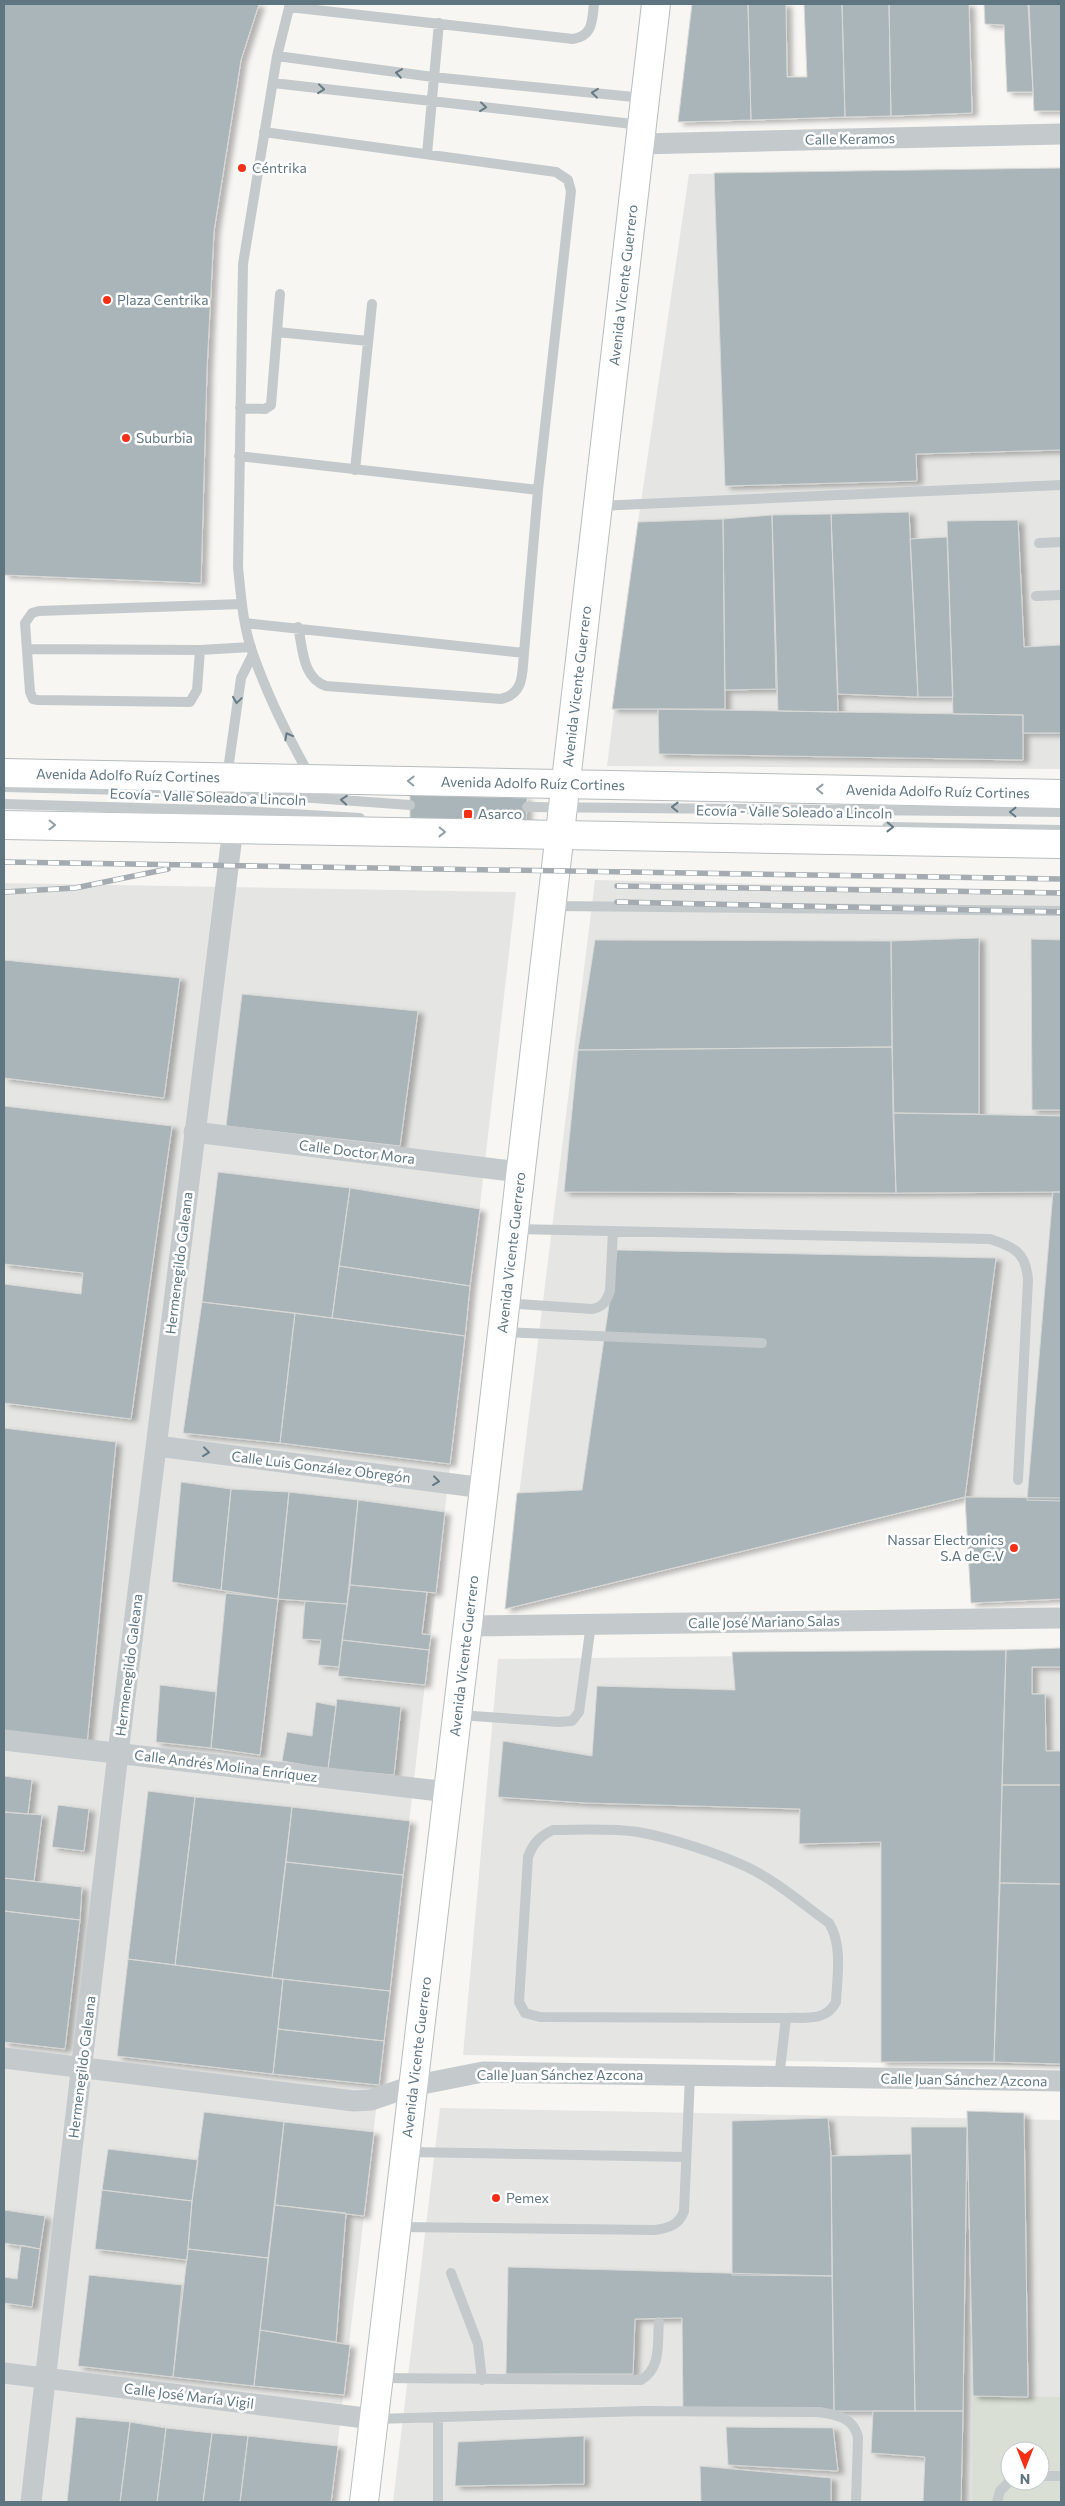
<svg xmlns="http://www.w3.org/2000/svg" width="1065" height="2506" font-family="Commissioner,sans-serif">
<defs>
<filter id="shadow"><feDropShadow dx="5.5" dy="3" stdDeviation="2.5" flood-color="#0004"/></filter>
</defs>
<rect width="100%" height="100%" fill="#f7f6f3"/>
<path fill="#e5e6e4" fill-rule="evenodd" d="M1061 168V769L607 766 638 522 689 174Z
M595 880 1061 891V1501L965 1497 505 1609Z
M4 883 516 892 331 2502H4Z
M1061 1652V2066L463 2055 498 1659Z
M440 2108 1061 2120V2502H393ZM1010 2451H1040V2481H1010Z"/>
<path fill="#d9dfd4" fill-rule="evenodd" d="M973 2396 1061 2397V2502H972ZM1010 2451H1040V2481H1010Z"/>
<path fill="#aab5b9" stroke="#d8d8d6" filter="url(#shadow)" d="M4 4H259L241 60 214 231 207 369 201 583 4 575Z
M692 4H748L751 120 678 122Z
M748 4H786L787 77H807L804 4H842L845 117 751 120Z
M842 4H889L891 116 845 117Z
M889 4H969L972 113 891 116Z
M984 4H1028L1033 92H1007L1004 25 985 24Z
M1029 4H1061V111H1034Z
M1061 168V450L916 454 917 481 725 486 714 173Z
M909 512 918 697 838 694 831 514Z
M831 514 838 712 778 711 772 515Z
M772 515 776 689 725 690 723 519Z
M723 519 725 709H612L638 522Z
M1018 520 1024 647 1061 645V733H1023V715L953 714 947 521Z
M947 537 953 697H918L910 539Z
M658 709 1023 715V760L659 754Z
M410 795 527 798 526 830 410 828Z
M979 938V1114L893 1113 891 941Z
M1031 939 1061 940V1110H1032Z
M595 940 891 941 892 1047 578 1050Z
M4 960 180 978 164 1098 4 1078Z
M242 994 418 1011 400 1146 226 1126Z
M892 1047 896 1193 564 1192 578 1050Z
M4 1106 172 1126 131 1419 4 1403V1284L81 1294 83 1273 4 1264Z
M893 1113 1061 1116V1192L896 1193Z
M218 1172 350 1188 332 1318 202 1302Z
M350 1188 480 1209 470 1286 339 1266Z
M1053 1192H1061V1501L1027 1500Z
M617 1250 996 1258 965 1497 505 1609 517 1493 582 1490Z
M339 1266 470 1286 465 1336 332 1318Z
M202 1302 295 1313 280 1443 183 1433Z
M295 1313 465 1336 450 1464 280 1443Z
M4 1428 116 1442 87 1744 4 1734Z
M181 1482 231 1489 221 1590 172 1582Z
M231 1489 289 1492 278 1599 221 1590Z
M289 1492 358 1500 347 1604 278 1599Z
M965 1497 1061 1498V1599L971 1603Z
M358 1500 445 1512 436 1593 350 1585Z
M350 1585 427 1592 422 1634 431 1635 429 1650 342 1640Z
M226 1593 278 1599 260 1755 211 1748Z
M305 1601 347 1604 339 1667 318 1665 321 1640 302 1639Z
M342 1640 429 1650 425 1685 338 1676Z
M1061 1648V1667H1032V1694H1045L1046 1751H1061V1785H1002L1006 1650Z
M1006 1650 994 2062H881V1842L799 1844 800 1809 586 1803 498 1797 503 1741 592 1756 597 1686 735 1690 732 1652Z
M160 1685 216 1692 211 1748 156 1742Z
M337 1699 401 1707 394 1775 328 1769Z
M316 1702 336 1706 328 1769 282 1761 287 1732 312 1736Z
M4 1776 32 1780 28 1814 4 1812Z
M1002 1785H1061V1884L1000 1883Z
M148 1791 195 1797 175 1965 128 1959Z
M195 1797 292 1807 272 1978 175 1965Z
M58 1805 89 1809 84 1851 52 1847Z
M292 1807 410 1821 403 1875 286 1862Z
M4 1812 42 1815 34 1881 4 1878Z
M286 1862 403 1875 390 1991 272 1978Z
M4 1878 82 1887 80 1920 4 1911Z
M1000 1883 1061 1884V2064L994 2062Z
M4 1911 80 1920 65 2049 4 2042Z
M128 1959 283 1979 273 2074 117 2056Z
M283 1979 390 1991 384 2041 278 2029Z
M278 2029 384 2041 379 2085 273 2074Z
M967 2111 1024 2113 1028 2397 973 2396Z
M204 2112 284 2122 268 2258 188 2249 192 2201Z
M828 2118 831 2156 832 2276 732 2275V2121Z
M284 2122 374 2132 364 2216 275 2205Z
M911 2127H967L963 2411H915Z
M108 2149 198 2160 192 2201 102 2190Z
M911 2154 915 2411H834L831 2156Z
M102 2190 192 2201 187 2260 95 2249Z
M275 2205 346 2213 336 2342 260 2330Z
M4 2210 45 2216 40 2249 4 2243Z
M21 2245 40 2249 32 2307 4 2303V2277L17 2279Z
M188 2249 268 2258 254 2386 173 2377Z
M508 2267 832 2276 834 2411 683 2409 682 2318 635 2319 633 2374H506Z
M89 2275 182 2285 173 2377 78 2366Z
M260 2330 350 2345 344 2395 254 2386Z
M873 2411H963L961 2502H923L925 2457 871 2453Z
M76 2417 130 2422 120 2502H67Z
M130 2422 166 2428 157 2502H120Z
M726 2427 833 2428 838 2471 728 2465Z
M166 2428 212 2433 203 2502H157Z
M212 2433 248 2436 240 2502H203Z
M248 2436 338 2446 331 2502H240Z
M584 2436V2484L455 2486 458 2442Z
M700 2466 831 2478V2502H701Z"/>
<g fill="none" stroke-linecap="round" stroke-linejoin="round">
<g stroke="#b6bdc0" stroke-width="30">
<g id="secondary">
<path id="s1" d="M364 2502 484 1488 656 4"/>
</g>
</g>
<g stroke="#b7bcbf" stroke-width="30">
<g id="primary">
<path id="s2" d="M4 773 1061 794"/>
<path d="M4 825 1061 844"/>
</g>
</g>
<path stroke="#c4c9cc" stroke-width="10" d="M290 4 277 56 243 264 238 567C241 596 243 627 253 654 268 697 288 737 310 776
M289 7 573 39C593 36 592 21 594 4
M277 56 433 77 644 98
M273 83 641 125
M427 154 439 23
M277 332 368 341
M240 408 265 409 271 405 280 294
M239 456 538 490
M355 470 372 304
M598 506 1061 485
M1039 543 1061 542
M1036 596 1061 595
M245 623 524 653 538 490 571 191 568 180 556 172 264 132
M298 627C303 648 302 678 326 686L501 699C525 694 522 672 524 653
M28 649 200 650 251 647
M200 650 197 690 190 702 38 700 33 699 30 692 25 623 32 613 39 611 242 604
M227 777 241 678 253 654
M4 787 244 793 410 805
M4 804 241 811 360 818
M527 807 1061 812
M887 827 1061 830
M552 906 1061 911
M514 1229 990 1239C1015 1247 1026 1253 1028 1280L1018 1480
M506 1303 592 1309C603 1307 606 1302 610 1291L613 1231
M503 1332 762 1343
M458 1715 559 1722 572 1721 579 1712 591 1624
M553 1830C581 1830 610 1828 638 1832 671 1838 717 1853 747 1867 775 1880 804 1905 829 1923 843 1945 837 1978 836 2002 826 2022 805 2017 786 2018L540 2017 525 2013 519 2002 528 1857C533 1843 540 1836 553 1830Z
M779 2078 786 2018
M408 2152 686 2157
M399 2227 655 2230C669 2228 679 2225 684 2211L690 2076
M451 2273 478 2344 482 2380
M380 2378 641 2380C662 2367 657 2344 659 2322
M376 2419 643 2411 819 2412C837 2415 853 2417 858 2437L856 2502
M1040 2476H1061
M438 2502V2417
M997 2502 1000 2491 1010 2481"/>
<path stroke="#c4c9cc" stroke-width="21" d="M639 144 1061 134
M194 1132 519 1172
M157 1446 484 1488
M467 1626 1061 1618
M4 1740 448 1792
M4 2058 354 2101 371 2100 412 2086 483 2072 1061 2081
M4 2373 373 2419
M31 2502 118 1753 233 828"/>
<use href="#secondary" stroke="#fff" stroke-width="28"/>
<use href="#primary" stroke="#fff" stroke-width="28"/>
<g stroke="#a4acb1" stroke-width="5.5">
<path id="rail" d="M4 862 1061 879
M617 886 1061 893
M4 892 75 888 168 869
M617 902 1061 912"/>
</g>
<use href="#rail" stroke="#fff" stroke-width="4" stroke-dasharray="11" stroke-linecap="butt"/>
</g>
<defs><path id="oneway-chevron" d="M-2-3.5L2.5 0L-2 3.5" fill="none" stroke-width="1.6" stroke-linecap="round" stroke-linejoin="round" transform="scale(1.25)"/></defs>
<g stroke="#647a85">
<use href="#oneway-chevron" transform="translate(399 73) rotate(-172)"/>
<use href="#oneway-chevron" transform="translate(321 89) rotate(6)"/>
<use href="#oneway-chevron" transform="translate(595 93) rotate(-174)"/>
<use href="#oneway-chevron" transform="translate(483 107) rotate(6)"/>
<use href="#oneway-chevron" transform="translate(237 700) rotate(98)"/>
<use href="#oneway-chevron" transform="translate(288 736) rotate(-118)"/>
<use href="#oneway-chevron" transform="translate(344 800) rotate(-176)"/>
<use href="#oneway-chevron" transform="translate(675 807) rotate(-179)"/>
<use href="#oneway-chevron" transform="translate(1013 812) rotate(-179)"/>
<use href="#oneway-chevron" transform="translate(890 827) rotate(1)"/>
<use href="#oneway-chevron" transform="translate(206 1452) rotate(7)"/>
<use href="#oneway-chevron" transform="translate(436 1481) rotate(7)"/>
</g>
<g stroke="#8f9fa7">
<use href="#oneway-chevron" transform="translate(411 781) rotate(-179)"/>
<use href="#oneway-chevron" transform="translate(820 789) rotate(-179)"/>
<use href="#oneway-chevron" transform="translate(52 825) rotate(1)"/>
<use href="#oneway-chevron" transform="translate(442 832) rotate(1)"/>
</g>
<g fill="#f42f16" stroke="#fff" stroke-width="2">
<circle cx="242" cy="168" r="5"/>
<circle cx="107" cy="300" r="5"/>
<circle cx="126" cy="438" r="5"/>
<rect x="463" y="809" width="10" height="10" rx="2.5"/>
<circle cx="1014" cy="1548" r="5"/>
<circle cx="496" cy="2198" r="5"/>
</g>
<g text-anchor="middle" stroke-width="5" stroke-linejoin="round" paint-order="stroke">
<g font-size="14" fill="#5f7681" stroke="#fff">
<text transform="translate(850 139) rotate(-1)" y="5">Calle Keramos</text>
<text dy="5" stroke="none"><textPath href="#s1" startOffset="2232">Avenida Vicente Guerrero</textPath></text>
<text dy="5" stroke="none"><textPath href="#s1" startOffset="1828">Avenida Vicente Guerrero</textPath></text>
<text dy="5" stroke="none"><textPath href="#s2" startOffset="124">Avenida Adolfo Ruíz Cortines</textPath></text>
<text dy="5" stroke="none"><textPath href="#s2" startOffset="529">Avenida Adolfo Ruíz Cortines</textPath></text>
<text dy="5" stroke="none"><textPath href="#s2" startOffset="934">Avenida Adolfo Ruíz Cortines</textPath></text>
<text transform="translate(208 797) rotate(2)" y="5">Ecovía - Valle Soleado a Lincoln</text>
<text transform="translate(794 812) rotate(1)" y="5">Ecovía - Valle Soleado a Lincoln</text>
<text transform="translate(357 1152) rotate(7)" y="5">Calle Doctor Mora</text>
<text dy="5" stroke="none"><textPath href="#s1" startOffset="1258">Avenida Vicente Guerrero</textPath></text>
<text transform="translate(179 1263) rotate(-83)" y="5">Hermenegildo Galeana</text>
<text transform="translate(321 1467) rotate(7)" y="5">Calle Luis González Obregón</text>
<text transform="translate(764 1622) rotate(-1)" y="5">Calle José Mariano Salas</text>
<text dy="5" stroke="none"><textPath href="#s1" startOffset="852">Avenida Vicente Guerrero</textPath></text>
<text transform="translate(129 1665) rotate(-83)" y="5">Hermenegildo Galeana</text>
<text transform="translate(226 1766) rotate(7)" y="5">Calle Andrés Molina Enríquez</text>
<text dy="5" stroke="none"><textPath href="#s1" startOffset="448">Avenida Vicente Guerrero</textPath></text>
<text transform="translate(82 2067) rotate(-83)" y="5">Hermenegildo Galeana</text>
<text x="560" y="2080">Calle Juan Sánchez Azcona</text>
<text transform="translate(964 2080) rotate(1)" y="5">Calle Juan Sánchez Azcona</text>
<text transform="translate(189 2396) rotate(7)" y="5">Calle José María Vigil</text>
</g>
<g font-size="14" fill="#5f7681" stroke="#fff" text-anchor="start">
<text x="252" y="173">Céntrika</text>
<text x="117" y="305">Plaza Centrika</text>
<text x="136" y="443">Suburbia</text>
<text x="478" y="819">Asarco</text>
<text x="1004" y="1545" text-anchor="end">Nassar Electronics<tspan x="1004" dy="16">S.A de C.V</tspan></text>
<text x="506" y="2203">Pemex</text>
</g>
</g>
<rect width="1065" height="2506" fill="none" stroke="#5f7681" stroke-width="10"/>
<g transform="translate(1025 2466) rotate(180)"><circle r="24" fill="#ffffff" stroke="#bfc8cd"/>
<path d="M0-4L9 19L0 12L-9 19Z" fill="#f42f16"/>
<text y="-8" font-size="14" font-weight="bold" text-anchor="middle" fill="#5f7681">N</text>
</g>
</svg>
